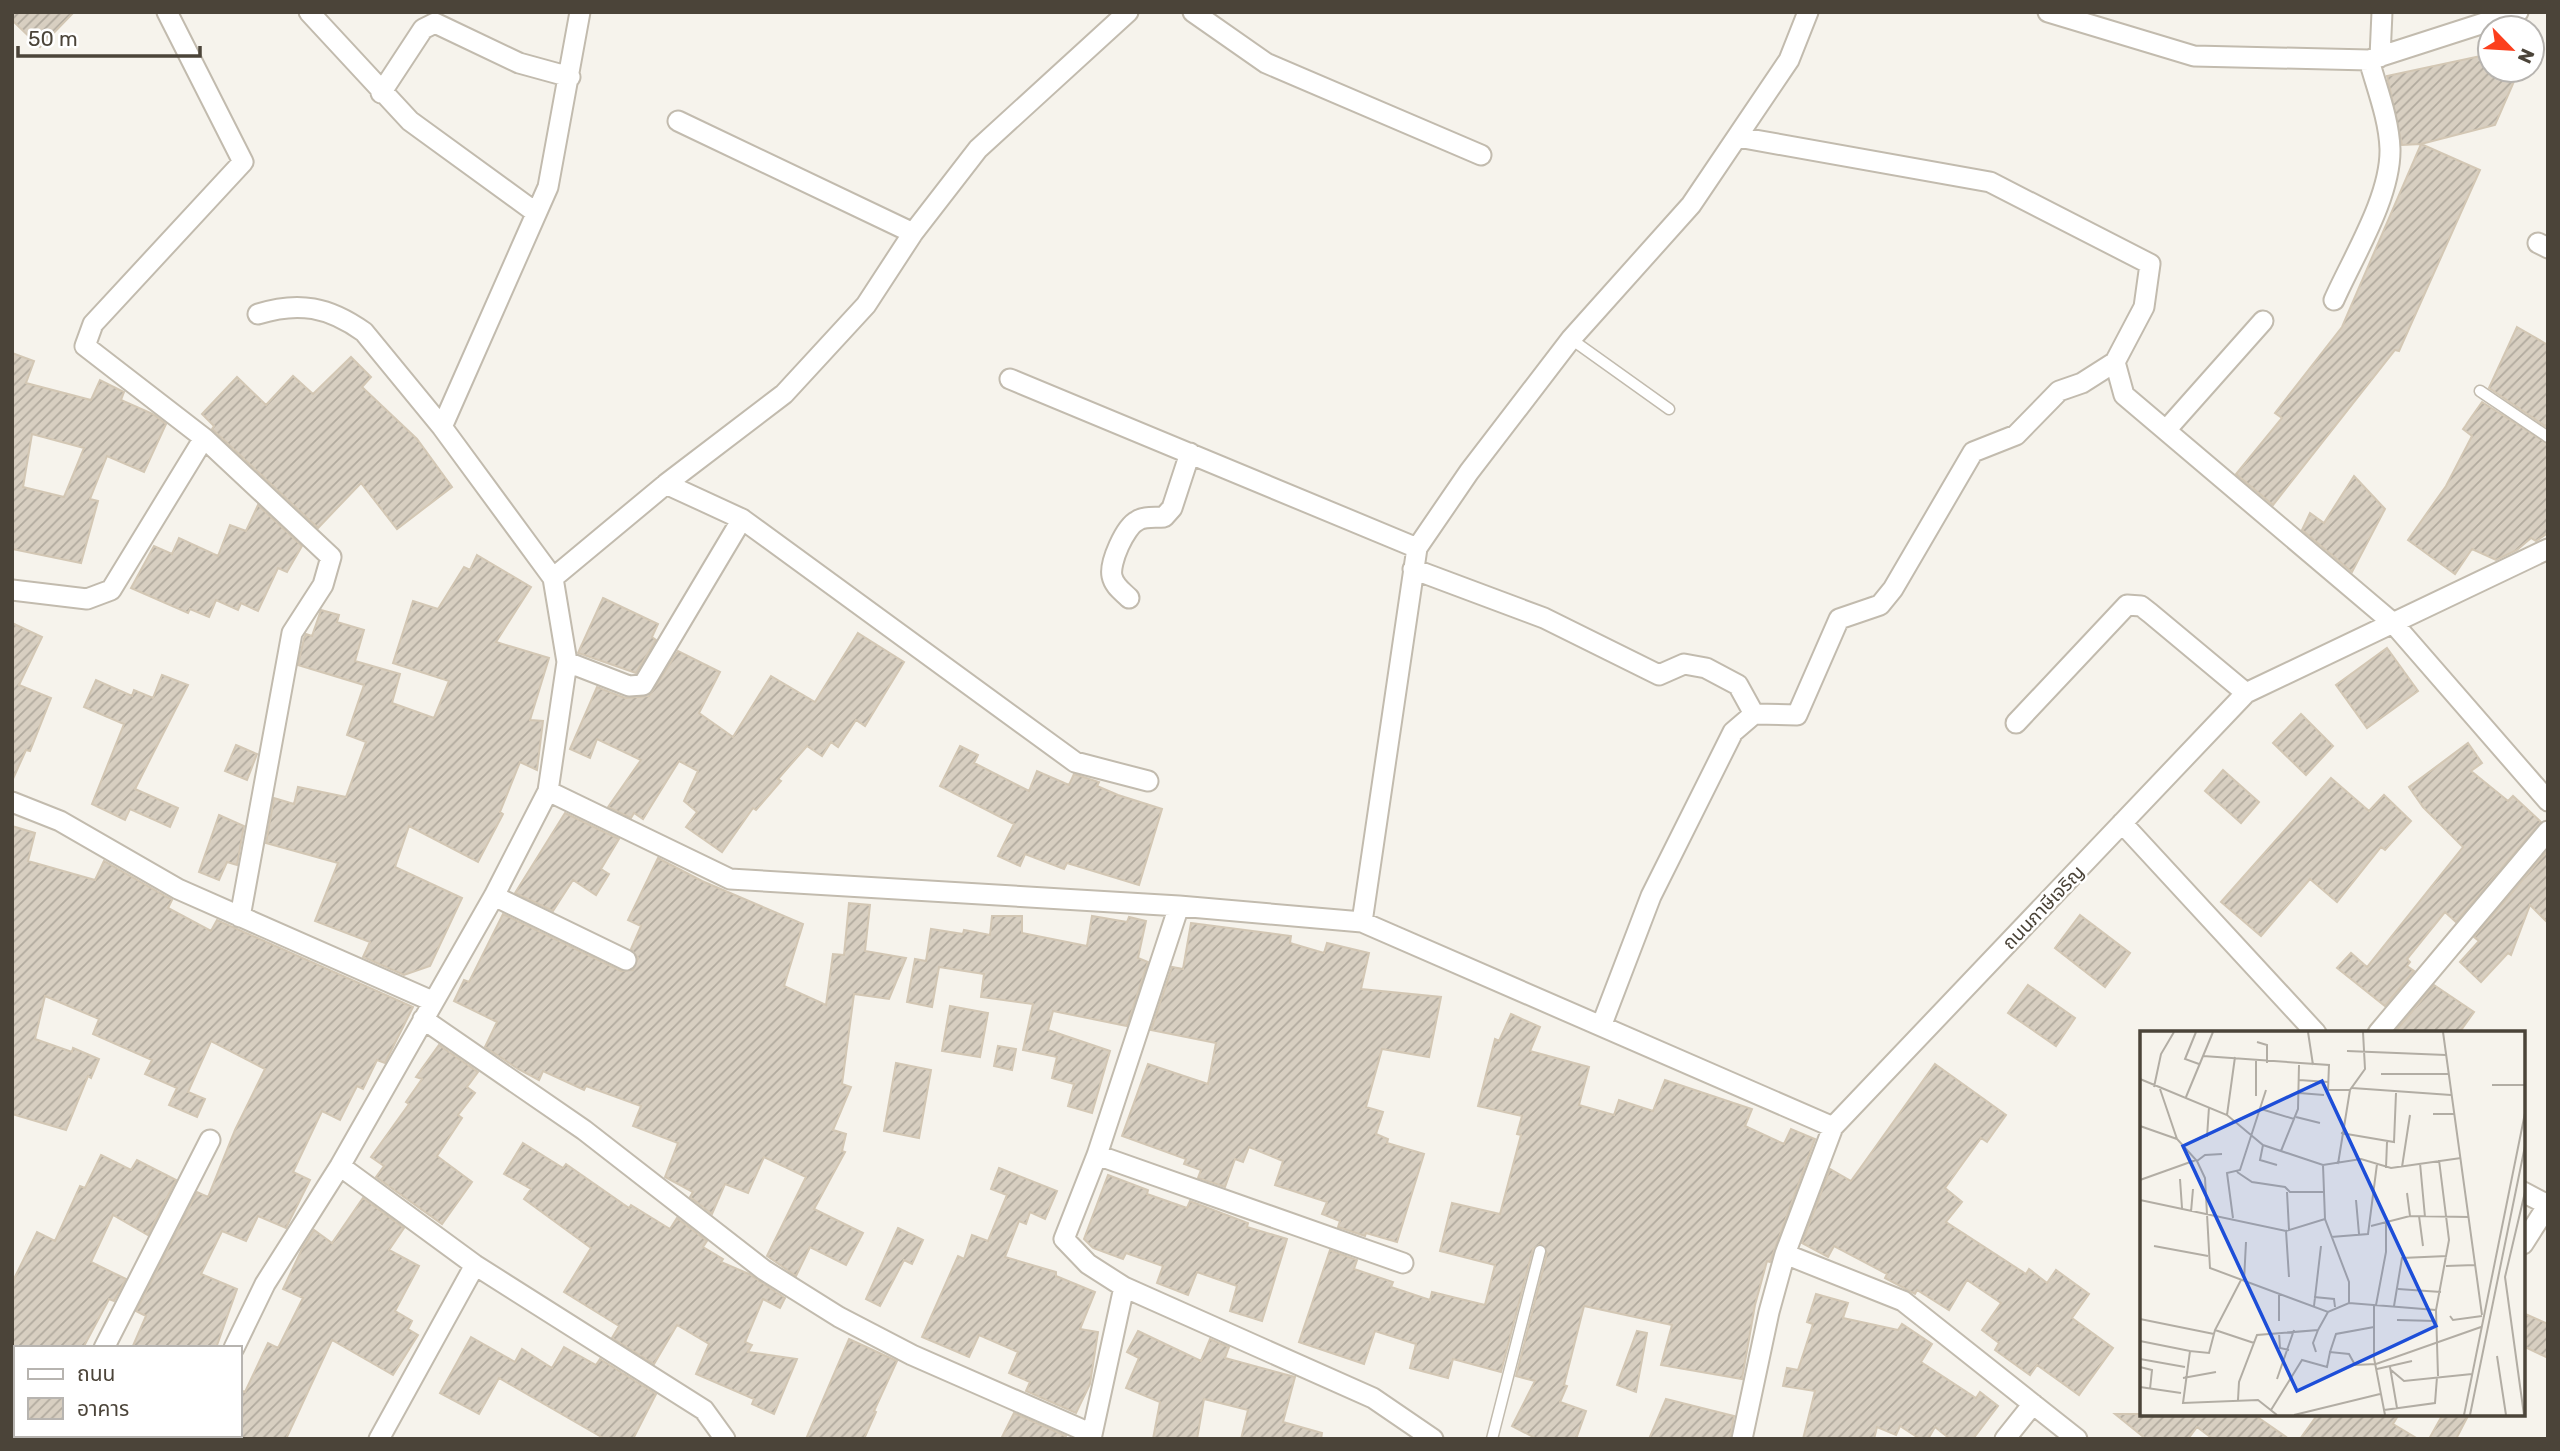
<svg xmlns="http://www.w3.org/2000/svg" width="2560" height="1451" font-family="Rubik,'Noto Sans Thai',sans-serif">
<defs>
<pattern id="building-hatch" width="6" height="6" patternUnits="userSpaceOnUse" patternTransform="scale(1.75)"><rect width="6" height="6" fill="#d8cfc1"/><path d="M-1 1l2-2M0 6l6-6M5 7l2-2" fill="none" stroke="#b1aa9e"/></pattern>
</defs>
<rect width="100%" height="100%" fill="#f6f3ec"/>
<path fill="url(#building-hatch)" stroke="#d3c7b4" stroke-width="2" fill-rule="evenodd" d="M12 12H74L40 47 12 20Z
M2490 54V70H2519L2495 125 2421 144 2402 145 2387 76Z
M2421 144 2480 170 2399 351 2395 350 2273 505 2236 474 2282 418 2275 413 2342 327Z
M2517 327 2548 345V428L2489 388Z
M12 353 34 361 26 383 91 400 100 380 124 392 121 400 153 414 166 424 144 472 107 456 90 499 98 501 81 563 12 549ZM32 434 84 448 64 497 23 487Z
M351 357 371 377 362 387 417 439 452 487 397 529 361 483 318 528 212 429 214 426 202 414 237 377 266 405 293 376 313 394Z
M2482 402 2548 444V533L2536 541 2531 538 2517 550 2496 560 2472 549 2455 574 2408 540 2446 486 2472 436 2463 429Z
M2354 476 2385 509 2352 572 2302 530 2310 513 2324 523Z
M258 505 302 546 287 572 278 568 258 611 241 603 238 610 216 600 209 617 190 609 188 613 131 588 154 546 172 554 179 538 218 556 230 525 246 531Z
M477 555 531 587 496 642 549 658 530 720 543 721 537 770 520 762 500 812 503 814 478 862 409 826 395 867 462 898 430 966 404 975 363 957 370 942 315 921 338 863 266 843 274 798 294 804 298 787 346 797 366 742 347 735 364 685 298 665 304 638 306 634 312 636 321 610 339 615 337 622 364 630 355 661 400 674 392 703 434 718 449 681 393 663 413 601 438 609 464 567 470 570Z
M603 598 658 624 652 637 656 640 636 673 578 653Z
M12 623 42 637 19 685 51 698 30 751 26 750 12 781Z
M858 633 904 662 865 726 856 720 838 747 831 742 822 756 807 746 778 779 781 781 756 810 753 808 722 852 686 827 697 812 684 801 698 771 679 761 643 819 634 813 631 818 608 807 641 760 597 739 590 758 570 749 597 687 625 698 649 696 678 651 720 672 699 713 733 737 771 676 815 702Z
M2387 648 2418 691 2367 728 2336 685Z
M162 675 188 685 135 789 178 808 170 827 130 809 125 820 92 804 124 724 84 707 96 680 132 696 134 690 153 698Z
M2301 714 2333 746 2306 775 2273 743Z
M2468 743 2482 763 2471 771 2508 801 2513 796 2541 822 2456 922 2445 912 2407 959 2410 962 2407 966 2414 971 2385 1006 2337 968 2351 953 2367 967 2463 847 2423 807 2409 787Z
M236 745 257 754 247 780 225 771Z
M960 746 978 755 974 763 1029 791 1037 771 1069 785 1074 774 1099 782 1097 786 1118 795 1162 809 1139 885 1067 863 1064 869 1025 854 1020 866 998 856 1014 824 940 786Z
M2223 770 2259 802 2241 823 2205 791Z
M2331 778 2369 811 2384 795 2411 821 2385 850 2381 847 2337 902 2310 879 2261 936 2221 902Z
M565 813 619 839 601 869 609 874 596 895 573 880 553 911 515 893Z
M219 815 244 826 237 865 227 862 219 880 199 872Z
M12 826 35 833 28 861 95 880 104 861 172 900 168 908 211 931 217 920 413 1007 385 1063 377 1060 363 1089 357 1086 340 1120 322 1111 293 1172 310 1180 286 1228 258 1216 246 1241 222 1231 201 1274 237 1289 216 1348H132L146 1316 136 1311 197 1192 208 1197 235 1130 265 1069 211 1041 188 1092 205 1099 197 1117 169 1105 177 1088 145 1074 152 1060 93 1034 99 1019 45 996 35 1039 72 1052 73 1048 99 1059 91 1078 88 1076 66 1130 12 1114Z
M2548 850V923L2530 905 2511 955 2508 953 2481 982 2460 962 2479 941 2474 937Z
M658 858 702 881 803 924 784 986 826 1005 833 954 844 955 849 903 870 905 865 951 906 958 889 999 854 994 842 1084 851 1087 833 1130 846 1134 842 1151 845 1152 814 1209 863 1233 846 1265 810 1247 796 1276 767 1256 806 1177 764 1157 748 1193 725 1184 712 1214 690 1197 693 1192 665 1177 678 1143 633 1126 641 1106 586 1086 584 1090 543 1071 539 1080 518 1069 485 1047 497 1022 454 1001 464 980 469 982 503 914 621 971 633 970 638 958 631 949 641 926 628 920Z
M2080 915 2130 953 2105 987 2055 948Z
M992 916H1022V933L1087 946 1092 916 1127 922 1129 917 1146 921 1138 958 1148 962 1127 1026 1053 1011 1048 1030 1110 1051 1092 1113 1068 1106 1074 1084 1052 1078 1057 1057 1023 1050 1033 1004 981 997 984 974 939 967 932 1007 907 1002 915 959 926 961 931 929 963 934 964 930 990 935Z
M1191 923 1291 936 1290 943 1324 953 1327 943 1369 953 1361 989 1441 997 1429 1057 1382 1049 1366 1107 1383 1112 1376 1134 1388 1139 1387 1143 1424 1154 1397 1242 1366 1233 1365 1236 1338 1227 1340 1221 1322 1214 1327 1202 1275 1185 1283 1161 1249 1147 1243 1162 1235 1159 1225 1187 1198 1178 1201 1170 1184 1164 1186 1159 1122 1136 1148 1064 1208 1084 1216 1043 1151 1030 1172 967 1183 969Z
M2028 985 2075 1018 2056 1046 2008 1013Z
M2434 985 2474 1012 2459 1033H2394Z
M950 1006 988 1013 980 1057 942 1051Z
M1511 1014 1540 1027 1530 1051 1589 1067 1579 1105 1614 1115 1619 1100 1653 1111 1665 1080 1752 1109 1745 1126 1784 1144 1791 1129 1815 1139 1770 1262 1767 1261 1755 1305 1742 1379 1661 1365 1672 1325 1584 1306 1564 1385 1567 1386 1560 1402 1586 1411 1576 1439H1537L1512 1426 1535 1381 1516 1376 1547 1253 1541 1244 1533 1249 1501 1372 1453 1359 1448 1378 1410 1368 1416 1344 1375 1331 1364 1364 1299 1342 1330 1250 1357 1260 1354 1269 1393 1282 1391 1287 1430 1300 1432 1292 1485 1305 1495 1265 1440 1251 1452 1203 1500 1214 1521 1135 1517 1134 1522 1116 1478 1106 1495 1039 1499 1041Z
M439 1045 478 1072 467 1087 475 1093 458 1115 462 1118 437 1156 472 1182 442 1224 376 1177 384 1166 371 1157 409 1104 406 1102 422 1079 416 1077Z
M998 1046 1016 1049 1012 1070 994 1066Z
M896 1063 931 1070 919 1138 884 1131Z
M1935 1064 2006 1115 1987 1142 1981 1138 1945 1188 1962 1202 1946 1222 2026 1274 2029 1269 2047 1283 2056 1270 2089 1294 2072 1318 2113 1348 2079 1395 2037 1365 2030 1375 1995 1350 1999 1343 1982 1330 2001 1303 1967 1280 1949 1310 1917 1290 1915 1294 1885 1278 1887 1274 1834 1246 1828 1257 1802 1243 1830 1169 1851 1181Z
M523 1143 563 1168 566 1164 629 1208 631 1205 670 1229 677 1218 707 1241 703 1247 723 1259 721 1262 749 1274 785 1298 780 1308 763 1299 745 1342 752 1345 748 1352 797 1359 774 1414 752 1404 754 1399 696 1374 709 1344 677 1325 654 1364 612 1338 619 1326 564 1292 591 1248 524 1199 531 1189 504 1174Z
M101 1155 131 1170 137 1160 176 1180 148 1235 113 1215 91 1262 126 1279 114 1301 109 1299 107 1303 83 1348H12V1283L37 1232 55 1241 80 1186 85 1188Z
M999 1168 1057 1191 1045 1219 1030 1212 1026 1224 1019 1221 1005 1257 1056 1272V1276L1095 1292 1080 1329 1098 1332 1090 1384 1076 1413 1026 1391 1030 1382 1009 1373 1018 1352 979 1335 969 1357 922 1337 958 1256 964 1259 972 1235 988 1241 1007 1195 991 1189Z
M1108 1175 1148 1190 1147 1194 1187 1208 1190 1201 1248 1223 1247 1227 1287 1239 1262 1321 1230 1311 1237 1286 1197 1272 1188 1295 1157 1283 1163 1266 1126 1253 1123 1259 1093 1248 1084 1239Z
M363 1198 404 1228 389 1250 419 1266 395 1311 412 1321 408 1329 418 1335 393 1375 332 1340 286 1439H240V1390L245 1392 268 1343 278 1348 303 1298 283 1289 302 1249 314 1230 332 1243Z
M898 1228 923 1240 912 1264 904 1260 880 1306 866 1299Z
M1816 1294 1848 1303 1843 1318 1898 1330 1902 1324 1932 1344 1921 1362 1976 1398 1980 1392 1998 1406 1973 1439H1950L1935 1427 1928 1439H1920L1900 1426 1896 1435 1877 1427 1874 1439H1803L1815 1391 1783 1386 1787 1368 1798 1370 1813 1324 1807 1322Z
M2523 1313 2548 1324V1358L2523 1346Z
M1138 1331 1201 1361 1210 1339 1229 1347 1225 1358 1295 1377 1283 1422 1322 1433 1321 1439H1241L1248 1410 1204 1399 1197 1439H1153L1160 1402 1126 1388 1139 1358 1127 1352Z
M1637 1331 1647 1333 1636 1392 1617 1385Z
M471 1337 515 1362 522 1349 552 1368 564 1347 596 1365 600 1359 656 1394 633 1439H605L499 1378 479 1414 440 1393Z
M849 1339 897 1361 874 1411 876 1412 864 1439H806Z
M1666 1399 1734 1416 1730 1439H1649Z
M1014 1413 1066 1436 1064 1439H1001Z
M2115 1414H2253L2289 1439H2213L2197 1427 2188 1439H2146Z
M2318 1414H2399L2393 1424 2418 1439H2300Z
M2443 1414H2469L2456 1439H2429Z"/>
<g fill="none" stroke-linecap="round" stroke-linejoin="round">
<g stroke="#c2bbae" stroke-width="13">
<path id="lane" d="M1571 339 1669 409
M2480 391 2548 437
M1492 1439 1540 1251"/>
</g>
<g stroke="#c2bbae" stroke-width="23">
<path id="street" d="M309 12 410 121 535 212
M1193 12 1266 63 1481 155
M2048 12 2194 56 2369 60 2518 12
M2380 57 2382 12
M381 93 423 29 435 23 519 63 570 77
M678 121 913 233
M1738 137 1990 182 2150 264 2144 307 2115 362 2124 395 2393 623 2548 801
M2538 243 2548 248
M2334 300C2353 257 2391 197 2390 149 2389 119 2377 89 2369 60
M258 314C299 301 329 307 364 332L442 427
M1010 379 1417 548
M2167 429 2263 321
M204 438 331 557 323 585 292 633 240 917
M666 484 742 519 1075 762 1148 781
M1413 569 1544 618 1659 675 1684 664 1706 668 1738 685 1754 714
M553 578 442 427 548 187 580 12
M12 590 87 599 111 590 204 438 85 346 93 324 243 162 167 12
M1129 598C1122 591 1114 586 1112 576 1109 563 1125 527 1137 521 1144 516 1155 518 1164 517L1172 508 1190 453
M567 662 629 686 643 685 742 519
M2016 723 2127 605 2141 606 2150 613 2246 693
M548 791 730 879 1179 906 1362 922 1833 1127
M12 802 60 821 178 889 432 1001
M2122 823 2316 1033
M494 896 626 960
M1179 906 1097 1155 1064 1239 1088 1264 1124 1287 1373 1398 1433 1439
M1362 922 1417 548 1469 472 1571 339 1691 205 1789 60 1808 12
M423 1019 584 1130 764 1270 839 1317 912 1355 1092 1434
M1602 1024 1651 896 1733 732 1754 714 1797 715 1839 619 1880 605 1893 589 1973 452 2016 435 2059 391 2082 383 2115 362
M2378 1033 2548 831
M1097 1155 1403 1263
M340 1166 475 1265 704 1410 725 1439
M2523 1192 2548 1205
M2523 1244 2548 1205
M1785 1254 1903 1301 2077 1439
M104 1348 210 1140
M234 1348 265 1284 340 1166 494 896 548 791 567 662 553 578 666 484 784 394 866 305 913 233 978 149 1128 12
M57 1439 59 1435
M190 1439 191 1435
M379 1439 475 1265
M1091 1439 1124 1287
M1742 1439 1769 1312 1785 1254 1833 1127 2246 693 2548 549
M2005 1439 2033 1404"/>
</g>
<use href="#lane" stroke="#fff" stroke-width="10"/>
<use href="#street" stroke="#fff" stroke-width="19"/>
</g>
<g text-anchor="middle" stroke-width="5" stroke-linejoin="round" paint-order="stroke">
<g font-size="19" fill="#4b4439" stroke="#fff">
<text transform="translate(2043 907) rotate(-46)" y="7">ถนนภาษีเจริญ</text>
</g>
</g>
<g transform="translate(2140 1031)">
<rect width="385" height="385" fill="#f6f3ec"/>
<path fill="none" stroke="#b2ada4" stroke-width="2" d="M56 1 45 28 59 33M168 1 173 34M303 1 342 284M117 11 127 14V32M207 20 306 24M63 25 189 34 188 59H210M241 43H309M0 48 87 84 123 114 183 134 221 128 251 137 321 127M159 49 188 51M352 54H385M14 56 21 23 34 1M212 57 311 64M20 58 37 108 57 130 65 147 70 237 188 281 209 272 296 279M159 62 184 64M116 65V30M46 66 73 1M121 78 154 88M293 83H315M87 84 95 26M156 86 180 92M0 95 37 108M201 102 254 111 256 62M67 106 69 76M123 114 120 129 137 134M141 120 158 78 159 34M57 130 65 124 82 123M280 132 285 186M198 133 210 59 225 38 223 1M183 134 185 188 209 251V272M262 136 270 84M246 137 247 111M97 141 112 151 145 156 150 161H184M40 148 42 177M0 149 56 129M147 161 149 199M267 162 270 185M0 169 146 200 185 188M216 169 219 203M51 181 53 158M279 185 283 215M93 187 87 142 100 139 126 59M231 195 270 185 329 186M146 200 149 246M191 206 228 203 237 133M14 215 68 225M306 235 335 234M101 249 75 299 69 322 50 320 43 372 118 369 137 384M104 250 106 211M258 258 301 261M174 266 194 268 195 276M234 274V327L245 384M236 274 246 221V191M174 275 181 215M254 275 262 227 307 225M310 285 313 289 342 285M0 288 74 303M257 289 296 290M139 290V262M75 299 114 312M139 302 140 317 149 319M0 310 50 320M176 321 173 312 178 299M190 321 196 303 234 296M357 325 366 384M0 328 45 336M0 336 12 339 10 358M250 336 257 377M237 338 272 330M251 339 264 350 332 343M298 345 296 279 309 209 299 129M43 347 76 341M137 348 154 299M0 356 41 362M98 369 99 351 117 304 178 299 188 281M131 379 162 329 187 336 190 321 209 323 215 334 236 333 341 296M244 379 295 372 297 346M154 384 240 363M324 384 385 82M330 384 385 115M384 384 365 246 385 161"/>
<path fill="#1d4ed8" fill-opacity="0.15" stroke="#1d4ed8" stroke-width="3.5" d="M182 50 296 295 157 360 43 115Z"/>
<rect width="385" height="385" fill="none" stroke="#4b4439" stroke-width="3.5"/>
</g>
<rect width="2560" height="1451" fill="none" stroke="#4b4439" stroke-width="28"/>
<rect x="14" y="1346" width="228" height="91" fill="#ffffff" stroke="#b7b4b0" stroke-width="2"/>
<rect x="28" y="1369" width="35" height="10" fill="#ffffff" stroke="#b7b4b0" stroke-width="2"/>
<text x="77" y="1381" font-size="21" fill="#4b4439">ถนน</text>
<rect x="28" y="1398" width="35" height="21" fill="url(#building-hatch)" stroke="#b7b4b0" stroke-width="2"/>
<text x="77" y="1416" font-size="21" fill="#4b4439">อาคาร</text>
<g transform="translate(2511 49) rotate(115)"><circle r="33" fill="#ffffff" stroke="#b7b4b0" stroke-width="2"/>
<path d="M0-5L12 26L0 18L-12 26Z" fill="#fc3f1d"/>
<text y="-10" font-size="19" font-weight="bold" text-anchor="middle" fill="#4b4439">N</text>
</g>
<path d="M18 46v10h182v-10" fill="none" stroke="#4b4439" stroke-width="3.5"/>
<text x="28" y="46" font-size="21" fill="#4b4439" stroke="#ffffff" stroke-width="5" paint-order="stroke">50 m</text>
</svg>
